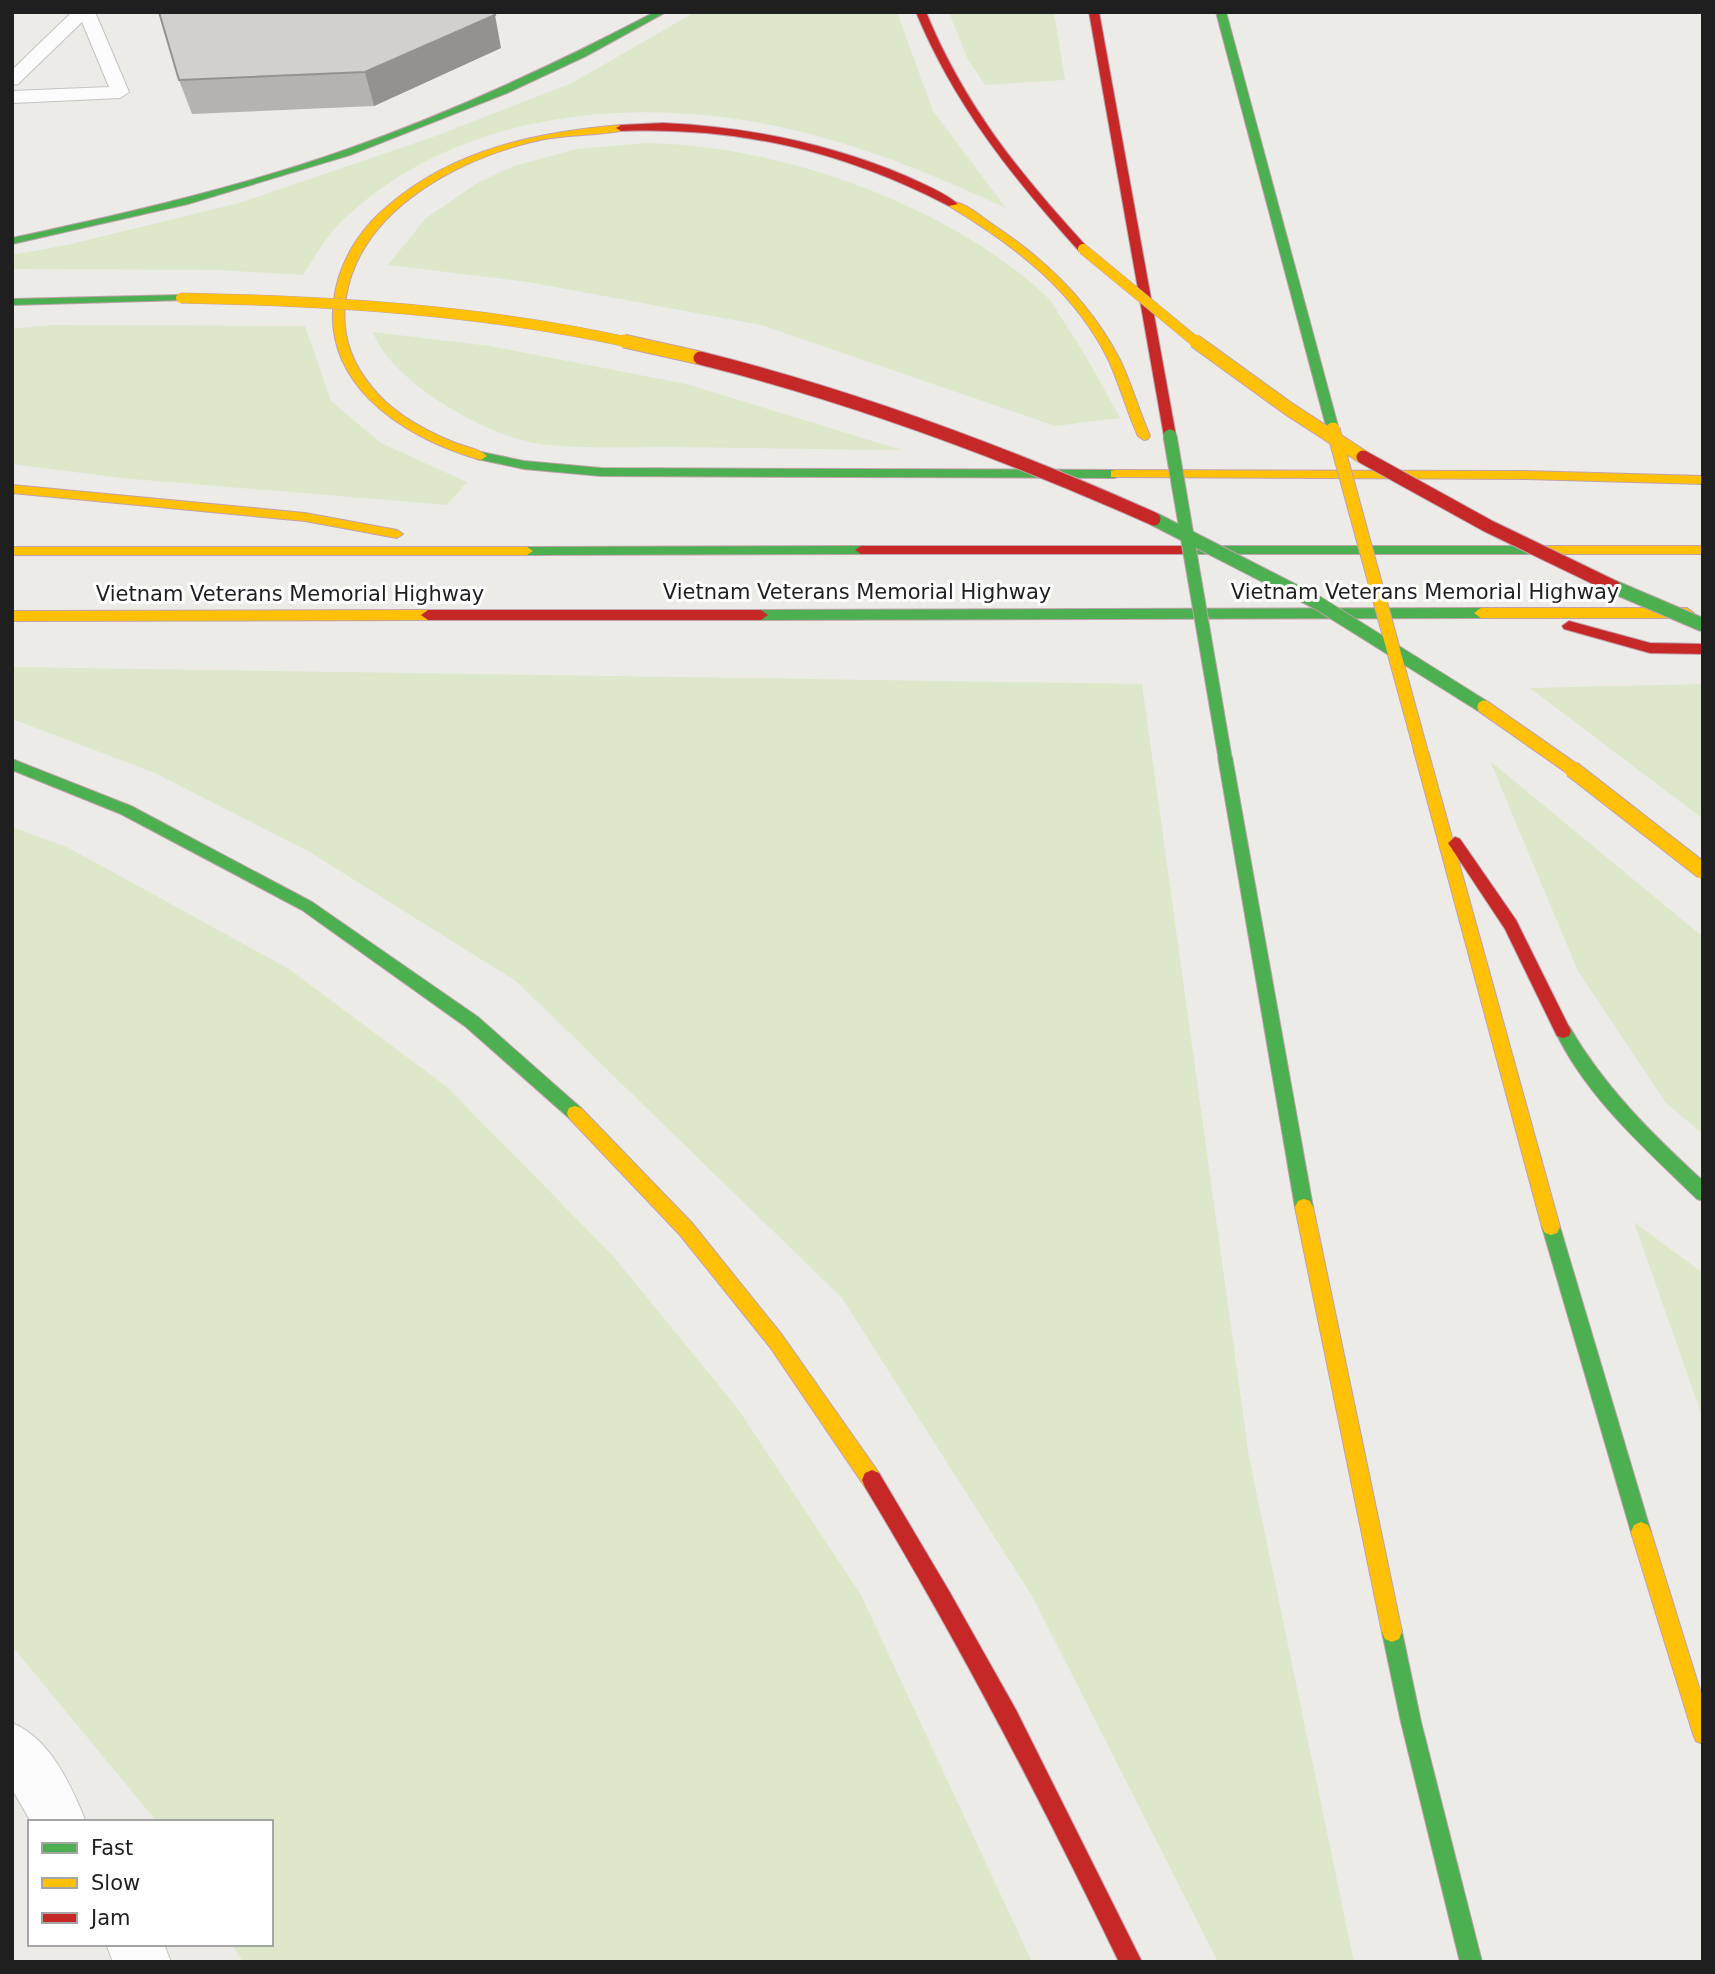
<svg xmlns="http://www.w3.org/2000/svg" width="1715" height="1974" font-family="'DejaVu Sans',sans-serif">
<rect width="100%" height="100%" fill="#edebe8"/>
<path fill="#dce8c9" d="M695 12H897L933 111 1006 208C938 177 870 148 797 131 644 93 457 108 340 223 325 238 314 258 303 275L219 270 12 269V255L67 245 239 203 433 137 572 83Z
M949 12H1054L1065 80 985 85 967 58Z
M646 143C779 145 948 204 1046 296 1053 303 1058 313 1064 322 1085 353 1102 385 1120 418L1055 426 761 325 528 282 388 265 426 218 479 182 514 166 577 149Z
M50 325 305 326 331 401 381 443 467 482 447 505 121 478 12 464V329Z
M373 332 490 346 686 384 902 450C824 449 746 448 668 447 626 447 581 449 540 444 488 437 392 383 373 332Z
M12 667 1142 684 1249 1457 1354 1962H1218L1032 1596 842 1298 517 982 308 851 155 773 12 719Z
M1703 684V819L1530 688Z
M1490 761 1703 937V1134L1666 1103 1578 971Z
M12 827 67 847 289 969 447 1087 613 1256 738 1409 861 1595 1032 1962H243L232 1944H271V1822H157L12 1646Z
M1634 1222 1703 1273V1419Z"/>
<g fill="none" stroke-linecap="round" stroke-linejoin="round">
<g stroke="#c4c3c2" stroke-width="2">
<path id="lane" d="M72 12H95L129 92 120 98 12 103V91L109 87 82 22 18 84 12 85V70Z"/>
</g>
<g stroke="#c4c3c2" stroke-width="2">
<path id="street" d="M12 1723C50 1738 71 1785 86 1822H31L12 1789Z
M106 1944H164L171 1962H113Z"/>
</g>
<g stroke="#c0a1ad" stroke-width="2">
<path id="fast" d="M655 12H666L586 56 507 93 350 155 188 204 12 244V238C124 214 237 188 345 150 452 112 554 65 655 12Z
M1216 12H1226L1338 426 1336 429H1328L1326 426Z
M181 295 187 298 185 300 12 305V299Z
M481 452 524 461 601 468 1115 470 1121 474 1115 478 601 476 524 469 477 459V453Z
M861 546 867 550 861 554 527 555 521 551 527 547Z
M1190 546H1528L1534 550 1528 554H1190L1184 550Z
M1481 608 1488 613 1481 618 761 620 754 615 761 610Z
M1225 752 1232 757 1313 1207 1310 1213 1304 1215 1298 1213 1295 1207 1218 757Z
M12 759 131 806 312 902 478 1017 581 1108 583 1113 581 1118 575 1120 569 1118 466 1027 302 910 121 814 12 770Z
M1563 1024 1569 1026C1604 1087 1652 1134 1703 1181V1201L1697 1199C1645 1148 1587 1098 1555 1031L1557 1026Z
M1551 1219 1557 1221 1560 1227 1651 1532 1648 1539 1641 1542 1634 1539 1631 1532 1542 1227 1545 1221Z
M1392 1622 1399 1625 1402 1632 1421 1722 1482 1962H1460L1401 1722 1382 1632 1385 1625Z"/>
</g>
<g stroke="#c0a1ad" stroke-width="2">
<path id="slow" d="M621 125 625 126V130C597 136 568 134 540 140 463 157 368 205 348 287 339 324 347 357 371 386 391 412 424 430 453 442 464 447 479 448 487 456L481 460C400 437 313 380 337 284 345 253 364 225 389 205 454 149 538 132 621 125Z
M949 202C963 200 980 216 992 224 1045 259 1091 303 1120 360 1132 385 1139 411 1150 436L1148 439 1144 440 1138 436C1127 412 1120 385 1109 361 1075 291 1014 245 949 206Z
M1115 470 1525 471 1703 476V484L1525 479 1111 477V471Z
M12 485 305 513 397 530 403 534 397 538 305 521 12 493Z
M1528 546H1703V554H1528L1522 550Z
M12 547H527L533 551 527 555H12Z
M1481 608H1687L1694 613 1687 618H1481L1474 613Z
M428 610 435 615 428 620 12 621V611Z
M1421 746 1428 751 1560 1227 1557 1233 1551 1235 1545 1233 1542 1227 1414 751Z
M575 1106 581 1108 692 1223 782 1335 879 1473 882 1480 879 1487 872 1490 865 1487 770 1347 680 1235 569 1118 567 1113 569 1108Z
M1304 1199 1310 1201 1313 1207 1402 1632 1399 1639 1392 1642 1385 1639 1382 1632 1295 1207 1298 1201Z
M1641 1522 1648 1525 1651 1532 1703 1700V1744L1696 1741 1693 1734 1631 1532 1634 1525Z"/>
</g>
<g stroke="#c0a1ad" stroke-width="2">
<path id="jam" d="M916 12H926C964 105 1020 174 1087 247V251H1079C1013 178 954 104 916 12Z
M1089 12H1099L1176 436 1170 440 1164 436Z
M663 123C748 127 828 143 906 176 923 184 944 192 958 204L949 206C843 151 741 127 621 131L616 128 621 125Z
M861 546H1190L1196 550 1190 554H861L855 550Z
M428 610H761L768 615 761 620H428L421 615Z
M1569 621 1650 643 1703 644V654L1650 653 1564 629 1562 626Z
M1455 837 1460 839 1516 920 1571 1031 1569 1036 1563 1038 1557 1036 1505 929 1448 843Z
M872 1470 879 1473 949 1591 1016 1710 1142 1962H1119C1041 1800 958 1641 865 1487L862 1480 865 1473Z"/>
</g>
<use href="#lane" fill="#fcfcfc" fill-rule="evenodd"/>
<use href="#street" fill="#fcfcfc" fill-rule="evenodd"/>
<use href="#fast" fill="#4caf50" fill-rule="evenodd"/>
<use href="#slow" fill="#ffc107" fill-rule="evenodd"/>
<use href="#jam" fill="#c62828" fill-rule="evenodd"/>
<g stroke="#c0a1ad" stroke-width="15" stroke-linecap="butt">
<path id="fast-bridge" d="M1170 436 1225 757
M1154 519 1318 603 1484 707
M1614 587 1703 625"/>
</g>
<g stroke="#c0a1ad" stroke-width="11" stroke-linecap="butt">
<path id="slow-bridge-far2" d="M1083 249 1197 343
M181 298C333 301 484 310 632 343"/>
</g>
<g stroke="#c0a1ad" stroke-width="15" stroke-linecap="butt">
<path id="slow-bridge-far1" d="M624 341 700 358
M1195 341 1289 409 1363 457
M1333 429 1421 751
M1484 707 1574 770"/>
</g>
<g stroke="#c0a1ad" stroke-width="18" stroke-linecap="butt">
<path id="slow-bridge" d="M1572 769 1703 871"/>
</g>
<g stroke="#c0a1ad" stroke-width="15" stroke-linecap="butt">
<path id="jam-bridge" d="M700 358C857 397 1006 453 1154 519
M1363 457 1488 526 1614 587"/>
</g>
<use href="#fast-bridge" stroke="#4caf50" stroke-width="13"/>
<use href="#slow-bridge-far2" stroke="#ffc107" stroke-width="10"/>
<use href="#slow-bridge-far1" stroke="#ffc107" stroke-width="13"/>
<use href="#slow-bridge" stroke="#ffc107" stroke-width="16"/>
<use href="#jam-bridge" stroke="#c62828" stroke-width="13"/>
</g>
<path fill="#b5b3b0" d="M501 48 374 106 192 114 179 80Z"/>
<path fill="#939290" d="M495 15 501 48 374 106 365 72Z"/>
<path fill="#d2d0cd" stroke="#939290" stroke-width="2" d="M159 12H493L495 15 365 72 179 80Z"/>
<g text-anchor="middle" stroke-width="6" stroke-linejoin="round" paint-order="stroke">
<g font-size="21" fill="#1f1f1f" stroke="#fff">
<text x="857" y="599">Vietnam Veterans Memorial Highway</text>
<text x="1425" y="599">Vietnam Veterans Memorial Highway</text>
<text x="290" y="601">Vietnam Veterans Memorial Highway</text>
</g>
</g>
<rect width="1715" height="1974" fill="none" stroke="#1f1f1f" stroke-width="28"/>
<rect x="28" y="1820" width="245" height="126" fill="#ffffff" stroke="#a5a5a5" stroke-width="2"/>
<rect x="42" y="1843" width="35" height="10" fill="#4caf50" stroke="#a5a5a5" stroke-width="2"/>
<text x="91" y="1855" font-size="21" fill="#1f1f1f">Fast</text>
<rect x="42" y="1878" width="35" height="10" fill="#ffc107" stroke="#a5a5a5" stroke-width="2"/>
<text x="91" y="1890" font-size="21" fill="#1f1f1f">Slow</text>
<rect x="42" y="1913" width="35" height="10" fill="#c62828" stroke="#a5a5a5" stroke-width="2"/>
<text x="91" y="1925" font-size="21" fill="#1f1f1f">Jam</text>
</svg>
